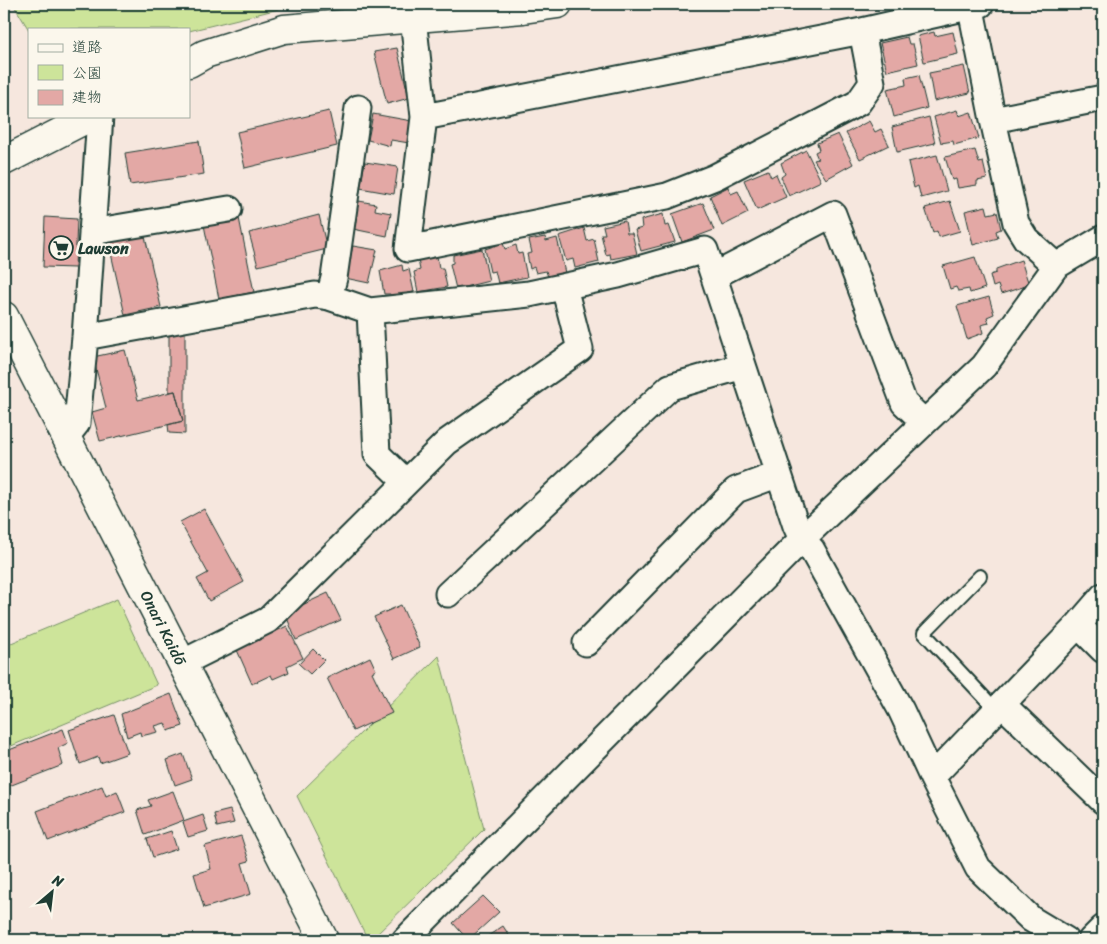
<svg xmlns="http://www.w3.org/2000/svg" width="1107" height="944" font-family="Sriracha,'Klee One',sans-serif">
<rect width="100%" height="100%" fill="#f6e7de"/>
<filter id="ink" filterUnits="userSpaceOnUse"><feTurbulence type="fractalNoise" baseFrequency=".02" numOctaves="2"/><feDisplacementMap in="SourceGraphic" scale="10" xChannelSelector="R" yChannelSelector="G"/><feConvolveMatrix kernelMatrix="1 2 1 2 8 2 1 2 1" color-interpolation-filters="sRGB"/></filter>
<g filter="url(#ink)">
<path fill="#cde49a" stroke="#769067" d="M13 4H299L189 31V29H29V30Z
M117 599 157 685 4 749V646Z
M439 656 484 829 371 940H368L297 796Z"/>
<path fill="#e3a8a5" stroke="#1f3d34" d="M934 32 935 36 953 32 958 54 924 62 918 36Z
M907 37 909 44H913L918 64 887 71 880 43Z
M397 48 409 98 387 104 374 52Z
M964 66 970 93 934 101 929 73Z
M919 75 927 108 894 117 887 89 906 85 905 78Z
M957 110 959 116 971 112 979 138 954 145 953 141 941 143 934 117Z
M329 111 337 146 245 168 237 132Z
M373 114 412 121 409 143 391 140 390 146 368 140Z
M929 117 935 143 897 152 892 127Z
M869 121 875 132 881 129 889 145 860 159 846 133Z
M838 134 853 164 826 179 814 160 818 159 815 152 819 150 817 143Z
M199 141 204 174 130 185 125 153Z
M806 150 821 181 789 196 781 177 785 174 781 163Z
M975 150 979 163 983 162 987 179 977 181V185L958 188 956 179 952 180 945 157Z
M937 155 947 191 921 198 918 186 914 188 908 162Z
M365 162 398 167 394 194 360 188Z
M768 170 771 177 776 174 786 197 757 210 744 180Z
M728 187 731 194 738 191 748 213 722 226 710 196Z
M359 201 376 204 375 210 391 213 387 236 353 229Z
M950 201 960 231 939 237 937 231 933 233 925 208Z
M703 203 714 230 682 242 672 214Z
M986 206 988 214 997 212 1001 229 996 231 998 238 973 245 965 211Z
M663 214 665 226 669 225 675 242 641 251 635 230 642 228 641 220Z
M319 215 327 249 258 266 249 233Z
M45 217 77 219 75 268 43 267Z
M239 218 254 292 219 299 204 225Z
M625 221 627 233H632L637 254 611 259 610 254 606 255 601 234H605L603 226Z
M584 228 587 241 594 239 599 262 575 268 573 259 566 261 559 236Z
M144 232 161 307 125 315 108 240Z
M545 237 546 241 557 238 565 273 548 277 546 271 536 273 534 267 530 269 527 254 532 253 529 240Z
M503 243 505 249 516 245 518 254 522 253 527 277 498 283 495 271 490 272 485 249Z
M353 246 377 250 369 283 345 278Z
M482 249 489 281 456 289 450 264 453 263V255Z
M437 256 439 268H443L447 287 418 292 414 272 420 270 418 260Z
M975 257 985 288 970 293 969 289 958 291 956 287 950 289 943 266Z
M1021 260 1029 285 1001 294 998 285 993 287 990 275 996 273V269Z
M402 265 403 271 409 269 414 292 407 293 408 299H392L390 294H384L380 271Z
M989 297 994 314 987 317 989 323 981 325 983 333 967 339 957 306Z
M169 327H185V434L169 433 168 425 183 421 175 391 169 392Z
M125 350 138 400 175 391 183 421 100 441 92 412 106 408 93 357Z
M204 509 244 582 209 601 197 579 208 573 180 522Z
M328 593 341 620 296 640 285 613Z
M401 605 420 647 394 659 374 617Z
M287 626 303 658 287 666 289 672 273 679 271 675 252 684 237 650Z
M313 649 324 660 310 674 299 664Z
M370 657 376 670 372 672 392 713 353 731 327 678Z
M171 694 183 726 168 731 165 723 155 726 158 732 141 736 140 732 127 737 121 714Z
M114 715 128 753 100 763 98 757 80 764 69 730Z
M63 729 68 743 58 748 63 765 4 788V752Z
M183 754 192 779 175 785 167 760Z
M102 786 106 796 117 791 125 812 48 841 37 811Z
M173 791 184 820 145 835 137 810 151 806 148 800Z
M230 810 234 823 217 827 214 814Z
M203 815 208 831 188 837 183 822Z
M171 831 177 849 153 857 147 839Z
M241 836 249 861 242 863 251 894 204 908 194 874 211 869 205 846Z
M483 896 499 912 468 940 453 923Z
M503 926 512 940H491L488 936Z"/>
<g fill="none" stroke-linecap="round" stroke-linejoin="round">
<g stroke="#1f3d34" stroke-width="16">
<path id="service" d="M980 576 924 633 996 710"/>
</g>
<g stroke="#1f3d34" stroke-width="29">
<path id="minor" d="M970 4 993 120 1016 223 1026 239 1056 266
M413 18 424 117 408 249 667 196 715 177 858 103 872 83 862 31
M424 117 862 31 981 4
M993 120 1103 98
M92 232 229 209
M714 276 833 214 904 403 924 422
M329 297 334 278 358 108
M370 311 377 454 406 482
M85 337 315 295 329 297 370 311 529 294 618 275 705 250 796 526 802 539 812 550 901 710 932 777 978 868 1031 919 1066 940
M66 437 77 423 85 337 100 116
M448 594 670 387 743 366
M1078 625 1103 650
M586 643 736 490 779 474
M182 663 268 620 447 442 580 349 564 287
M1002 704 1103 801
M932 777 1078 625 1103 596
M405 940 802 539 984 366 1056 266 1103 238
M1091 940 1103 928"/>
</g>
<g stroke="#1f3d34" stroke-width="31">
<g id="tertiary">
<path d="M189 63 205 54 284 29 523 9 558 4"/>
<path d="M4 161 92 116"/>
<path id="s1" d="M4 316 324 940"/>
</g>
</g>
<use href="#service" stroke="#fbf7ec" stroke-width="12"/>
<use href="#minor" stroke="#fbf7ec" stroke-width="25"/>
<use href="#tertiary" stroke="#fbf7ec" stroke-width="28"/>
</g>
</g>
<defs>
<g id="supermarket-ring" transform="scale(1.25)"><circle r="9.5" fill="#fbf7ec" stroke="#1f3d34" stroke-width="1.5"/><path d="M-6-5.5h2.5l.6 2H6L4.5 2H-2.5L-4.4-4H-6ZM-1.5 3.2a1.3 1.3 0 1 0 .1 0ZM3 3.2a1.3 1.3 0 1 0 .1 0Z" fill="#1f3d34"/></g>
</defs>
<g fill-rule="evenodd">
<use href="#supermarket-ring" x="61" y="248"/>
</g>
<g text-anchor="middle" stroke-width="5" stroke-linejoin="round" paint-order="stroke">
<g font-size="16" font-weight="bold" fill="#1f3d34" stroke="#fbf7ec" text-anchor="start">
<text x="78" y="254">Lawson</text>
</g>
<g font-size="16" fill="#1f3d34" stroke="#fbf7ec">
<text dy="6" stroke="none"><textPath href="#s1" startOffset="350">Onari Kaidō</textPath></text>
</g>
</g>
<rect width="1107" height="944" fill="none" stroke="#fbf7ec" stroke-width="20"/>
<rect x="10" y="10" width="1087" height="924" fill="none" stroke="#1f3d34" stroke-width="2" filter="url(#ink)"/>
<rect x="28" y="28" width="162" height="90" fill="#fbf7ec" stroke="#a3ada2"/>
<rect x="38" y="44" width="25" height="8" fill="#fbf7ec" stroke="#a3ada2"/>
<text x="72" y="52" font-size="15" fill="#1f3d34">道路</text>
<rect x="38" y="65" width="25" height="15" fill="#cde49a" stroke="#a3ada2"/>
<text x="72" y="78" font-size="15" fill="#1f3d34">公園</text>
<rect x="38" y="90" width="25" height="15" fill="#e3a8a5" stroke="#a3ada2"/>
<text x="72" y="102" font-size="15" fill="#1f3d34">建物</text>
<g transform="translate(52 892) rotate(28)" stroke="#fbf7ec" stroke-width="4" paint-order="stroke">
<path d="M0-4L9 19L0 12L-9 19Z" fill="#1f3d34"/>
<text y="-8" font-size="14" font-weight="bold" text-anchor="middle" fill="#1f3d34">N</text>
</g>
</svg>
